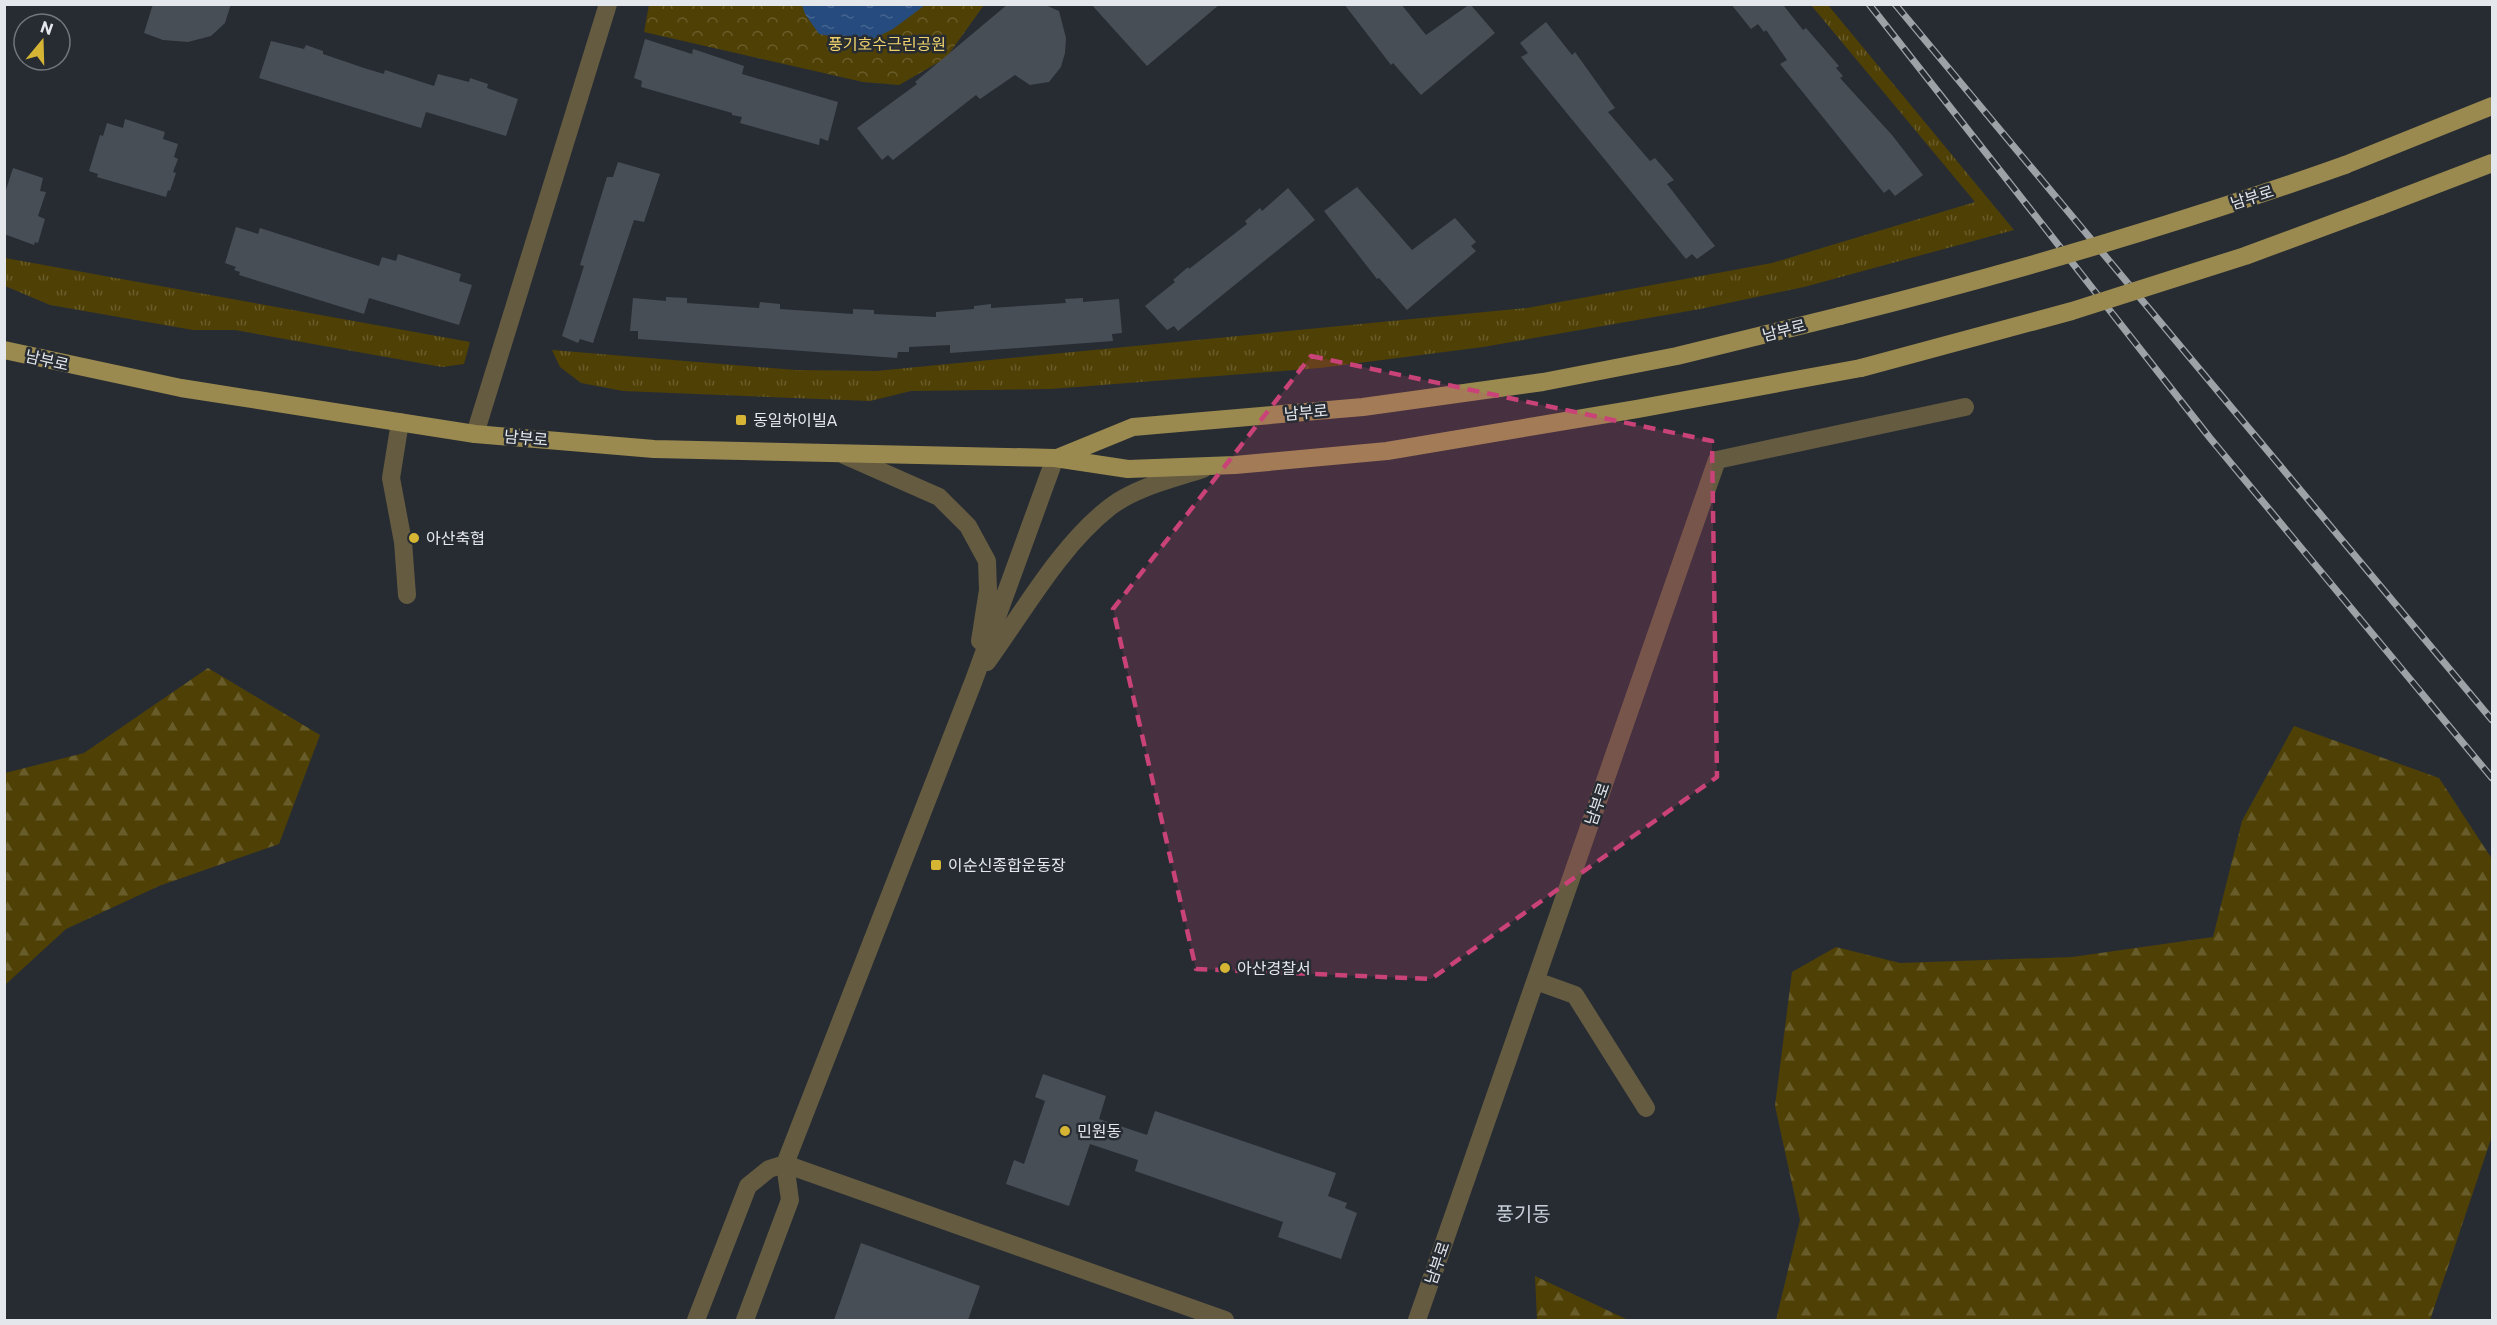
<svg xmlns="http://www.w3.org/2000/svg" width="2497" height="1325" font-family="Commissioner,'Noto Sans KR',sans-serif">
<defs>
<pattern id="grass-tufts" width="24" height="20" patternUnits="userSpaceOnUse" patternTransform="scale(1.5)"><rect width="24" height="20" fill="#4f4005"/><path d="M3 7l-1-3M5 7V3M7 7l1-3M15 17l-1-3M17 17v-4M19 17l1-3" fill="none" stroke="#685c2a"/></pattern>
<pattern id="forest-firs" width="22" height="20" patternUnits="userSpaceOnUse" patternTransform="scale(1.5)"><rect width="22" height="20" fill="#4f4005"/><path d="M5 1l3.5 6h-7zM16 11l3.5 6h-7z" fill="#685c2a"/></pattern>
<pattern id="park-crowns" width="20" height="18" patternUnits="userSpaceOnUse" patternTransform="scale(1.5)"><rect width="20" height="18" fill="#4f4005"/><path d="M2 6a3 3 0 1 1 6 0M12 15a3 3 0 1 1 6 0" fill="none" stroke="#685c2a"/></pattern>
<pattern id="water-ripples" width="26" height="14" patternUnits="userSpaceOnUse" patternTransform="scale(1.5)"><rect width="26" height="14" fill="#264b7e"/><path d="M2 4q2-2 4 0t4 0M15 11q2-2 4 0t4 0" fill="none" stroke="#456591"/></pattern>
</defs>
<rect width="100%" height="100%" fill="#272c33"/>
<path fill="url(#grass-tufts)" d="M1811 5H1828L2014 230 1804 287 1700 309 1483 347 1320 368 1051 389 911 391 870 401 623 391 581 383 560 367 552 350 796 370 876 371 1527 308 1772 263 1975 202Z
M4 258H5L470 342 464 364 442 367 235 330H193L50 305 5 286Z"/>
<path fill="url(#forest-firs)" d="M208 668 320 735 279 844 159 886 66 929 5 985V773L84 753Z
M2294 726 2439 778 2492 859V1136L2430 1320H1776L1800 1220 1775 1106 1792 972 1836 947 1900 963 2072 957 2213 937 2242 821Z
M1535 1276 1628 1320H1537Z"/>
<path fill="url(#park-crowns)" d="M649 5H984L946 58 899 85 863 82 644 32Z"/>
<path fill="url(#water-ripples)" d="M802 5V4L925 5 893 29 859 46 835 37 819 34 805 14Z"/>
<path fill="#484e56" d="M153 4H231L225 23 211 36 188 42 163 40 144 33Z
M1008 4H1043L1059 11 1066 38 1065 53 1061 67 1049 82 1030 85 1015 75 980 99 976 95 893 160 888 155 882 160 857 128 917 84 915 82Z
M1091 4H1220L1147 66Z
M1344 4H1401L1426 35 1470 4 1495 33 1421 95 1393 63 1391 65Z
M1731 4H1786L1784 6 1803 30 1806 28 1839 66 1836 68 1843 76 1840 78 1892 135 1923 175 1895 196 1889 189 1884 193 1780 64 1787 60 1766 30 1764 32 1758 24 1751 29Z
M1546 22 1572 55 1575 52 1615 108 1608 112 1650 161 1655 158 1674 180 1667 184 1715 246 1697 259 1692 254 1686 259 1521 57 1528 53 1520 43Z
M645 39 692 54 693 49 744 66 742 74 838 102 828 141 820 138 819 145 740 123 742 117 732 115V113L641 87 642 81 634 78Z
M271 41 304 49 306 45 323 51V54L364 68 384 74 385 70 434 86 438 74 469 82 470 78 488 84 487 88 518 99 506 136 426 112 421 128 259 78Z
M125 119 165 132 163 139 178 144 174 157 178 159 173 172 176 173 170 191 168 190 166 197 97 177 98 174 89 171 100 135 103 136 107 123 123 128Z
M618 162 660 174 644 222 634 220 593 343 580 339 578 343 562 336 584 266 580 265 607 177H613Z
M13 168 43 178 40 191 46 192 38 216 45 219 38 243 35 242 34 245 4 234V196Z
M1357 187 1412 250 1455 218 1476 242 1471 246 1476 251 1407 310 1379 278 1377 279 1324 211Z
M1288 188 1315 220 1178 331 1174 326 1167 330 1145 306 1175 282 1173 280 1188 267 1189 269 1247 224 1245 221 1260 208 1262 211Z
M236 227 258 234 260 228 379 266 382 257 396 261 398 254 461 274 459 281 472 285 459 325 369 298 364 314 239 275 240 272 234 270 236 267 225 263Z
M666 297 687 298V303L759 308 760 302 780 304V309L853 314V309L874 310V314L936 317V312L974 309V306L991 304V308L1066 303 1065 299 1083 298V302L1119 299 1122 333 1112 334 1113 341 950 353V345L909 347V352H898L897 358 638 339V331H630L633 298 666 301Z
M1043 1074 1106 1096 1099 1119 1147 1135 1155 1111 1336 1173 1328 1196 1347 1203 1345 1208 1357 1213 1341 1259 1278 1237 1283 1222 1135 1171 1138 1160 1090 1144 1069 1206 1006 1184 1014 1160 1024 1164 1045 1101 1035 1097Z
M861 1243 980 1286 968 1320H834Z"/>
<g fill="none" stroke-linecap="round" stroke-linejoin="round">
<path stroke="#645b40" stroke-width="18" d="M400 422 391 478 403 542 407 595
M475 434 608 4
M844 455 939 497 968 526 987 561 988 590 980 641
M987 662C1024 611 1060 546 1110 507 1136 487 1173 479 1203 469
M1536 981 1575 995 1646 1108
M696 1320 748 1186 769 1169 785 1164 1225 1320
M745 1320 790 1200 785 1164 974 680 1055 458
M1417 1320 1717 460 1965 407"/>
<path stroke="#9b8a4f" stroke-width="18" d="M2345 165 2492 106
M2380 206 2492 163
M4 350 181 388 475 434 654 449 1055 458 1128 469 1235 465 1387 451 1637 409 1861 368
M1057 458 1133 427 1363 407 1543 382 1677 356 1840 316"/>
<g stroke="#9da2a7" stroke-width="7">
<path id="rail" d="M1869 4 2210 438 2492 778
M1895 4 2492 720"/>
</g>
<use href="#rail" stroke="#272c33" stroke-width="4.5" stroke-dasharray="14" stroke-linecap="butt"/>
<path stroke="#9b8a4f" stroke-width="18" d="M1840 316C2011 273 2179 224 2345 165
M1861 368 2072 311 2245 256 2380 206"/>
</g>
<path fill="#c94278" fill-opacity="0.2" stroke="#c94278" stroke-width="4.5" stroke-dasharray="12 8" stroke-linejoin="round" d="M1311 356 1712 441 1717 777 1431 979 1196 969 1113 609Z"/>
<g fill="#d6b534" stroke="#272c33" stroke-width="2">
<rect x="735" y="414" width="12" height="12" rx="3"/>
<circle cx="414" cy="538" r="6"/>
<rect x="930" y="859" width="12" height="12" rx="3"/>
<circle cx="1225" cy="968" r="6"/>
<circle cx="1065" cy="1131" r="6"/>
</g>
<g text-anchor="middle" stroke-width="5" stroke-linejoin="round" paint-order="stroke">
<g font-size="16" fill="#efd26d" stroke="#272c33">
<text x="887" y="50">풍기호수근린공원</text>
</g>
<g font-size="16" fill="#e4e8ed" stroke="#272c33">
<text transform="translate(2252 197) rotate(-18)" y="6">남부로</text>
<text transform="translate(1784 330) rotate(-14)" y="6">남부로</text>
<text transform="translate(47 360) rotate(13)" y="6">남부로</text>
<text transform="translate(1306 412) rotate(-5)" y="6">남부로</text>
<text transform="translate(526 438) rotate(5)" y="6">남부로</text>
<text transform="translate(1597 804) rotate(-71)" y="6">남부로</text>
<text transform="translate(1437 1263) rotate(-71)" y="6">남부로</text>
</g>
<g font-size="16" fill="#e4e8ed" stroke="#272c33" text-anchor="start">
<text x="753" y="426">동일하이빌A</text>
<text x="426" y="544">아산축협</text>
<text x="948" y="871">이순신종합운동장</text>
<text x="1237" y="974">아산경찰서</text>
<text x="1077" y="1137">민원동</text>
</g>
<g font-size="20" fill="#c7ced8" stroke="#272c33">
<text x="1523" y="1221">풍기동</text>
</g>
</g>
<rect width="2497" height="1325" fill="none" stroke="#e4e8ed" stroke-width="12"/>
<g transform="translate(42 42) rotate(19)"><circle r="28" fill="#272c33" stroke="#73777d" stroke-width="1.5"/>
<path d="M0-4.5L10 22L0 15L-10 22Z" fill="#d6b534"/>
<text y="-9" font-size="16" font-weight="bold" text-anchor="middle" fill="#e4e8ed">N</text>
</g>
</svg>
